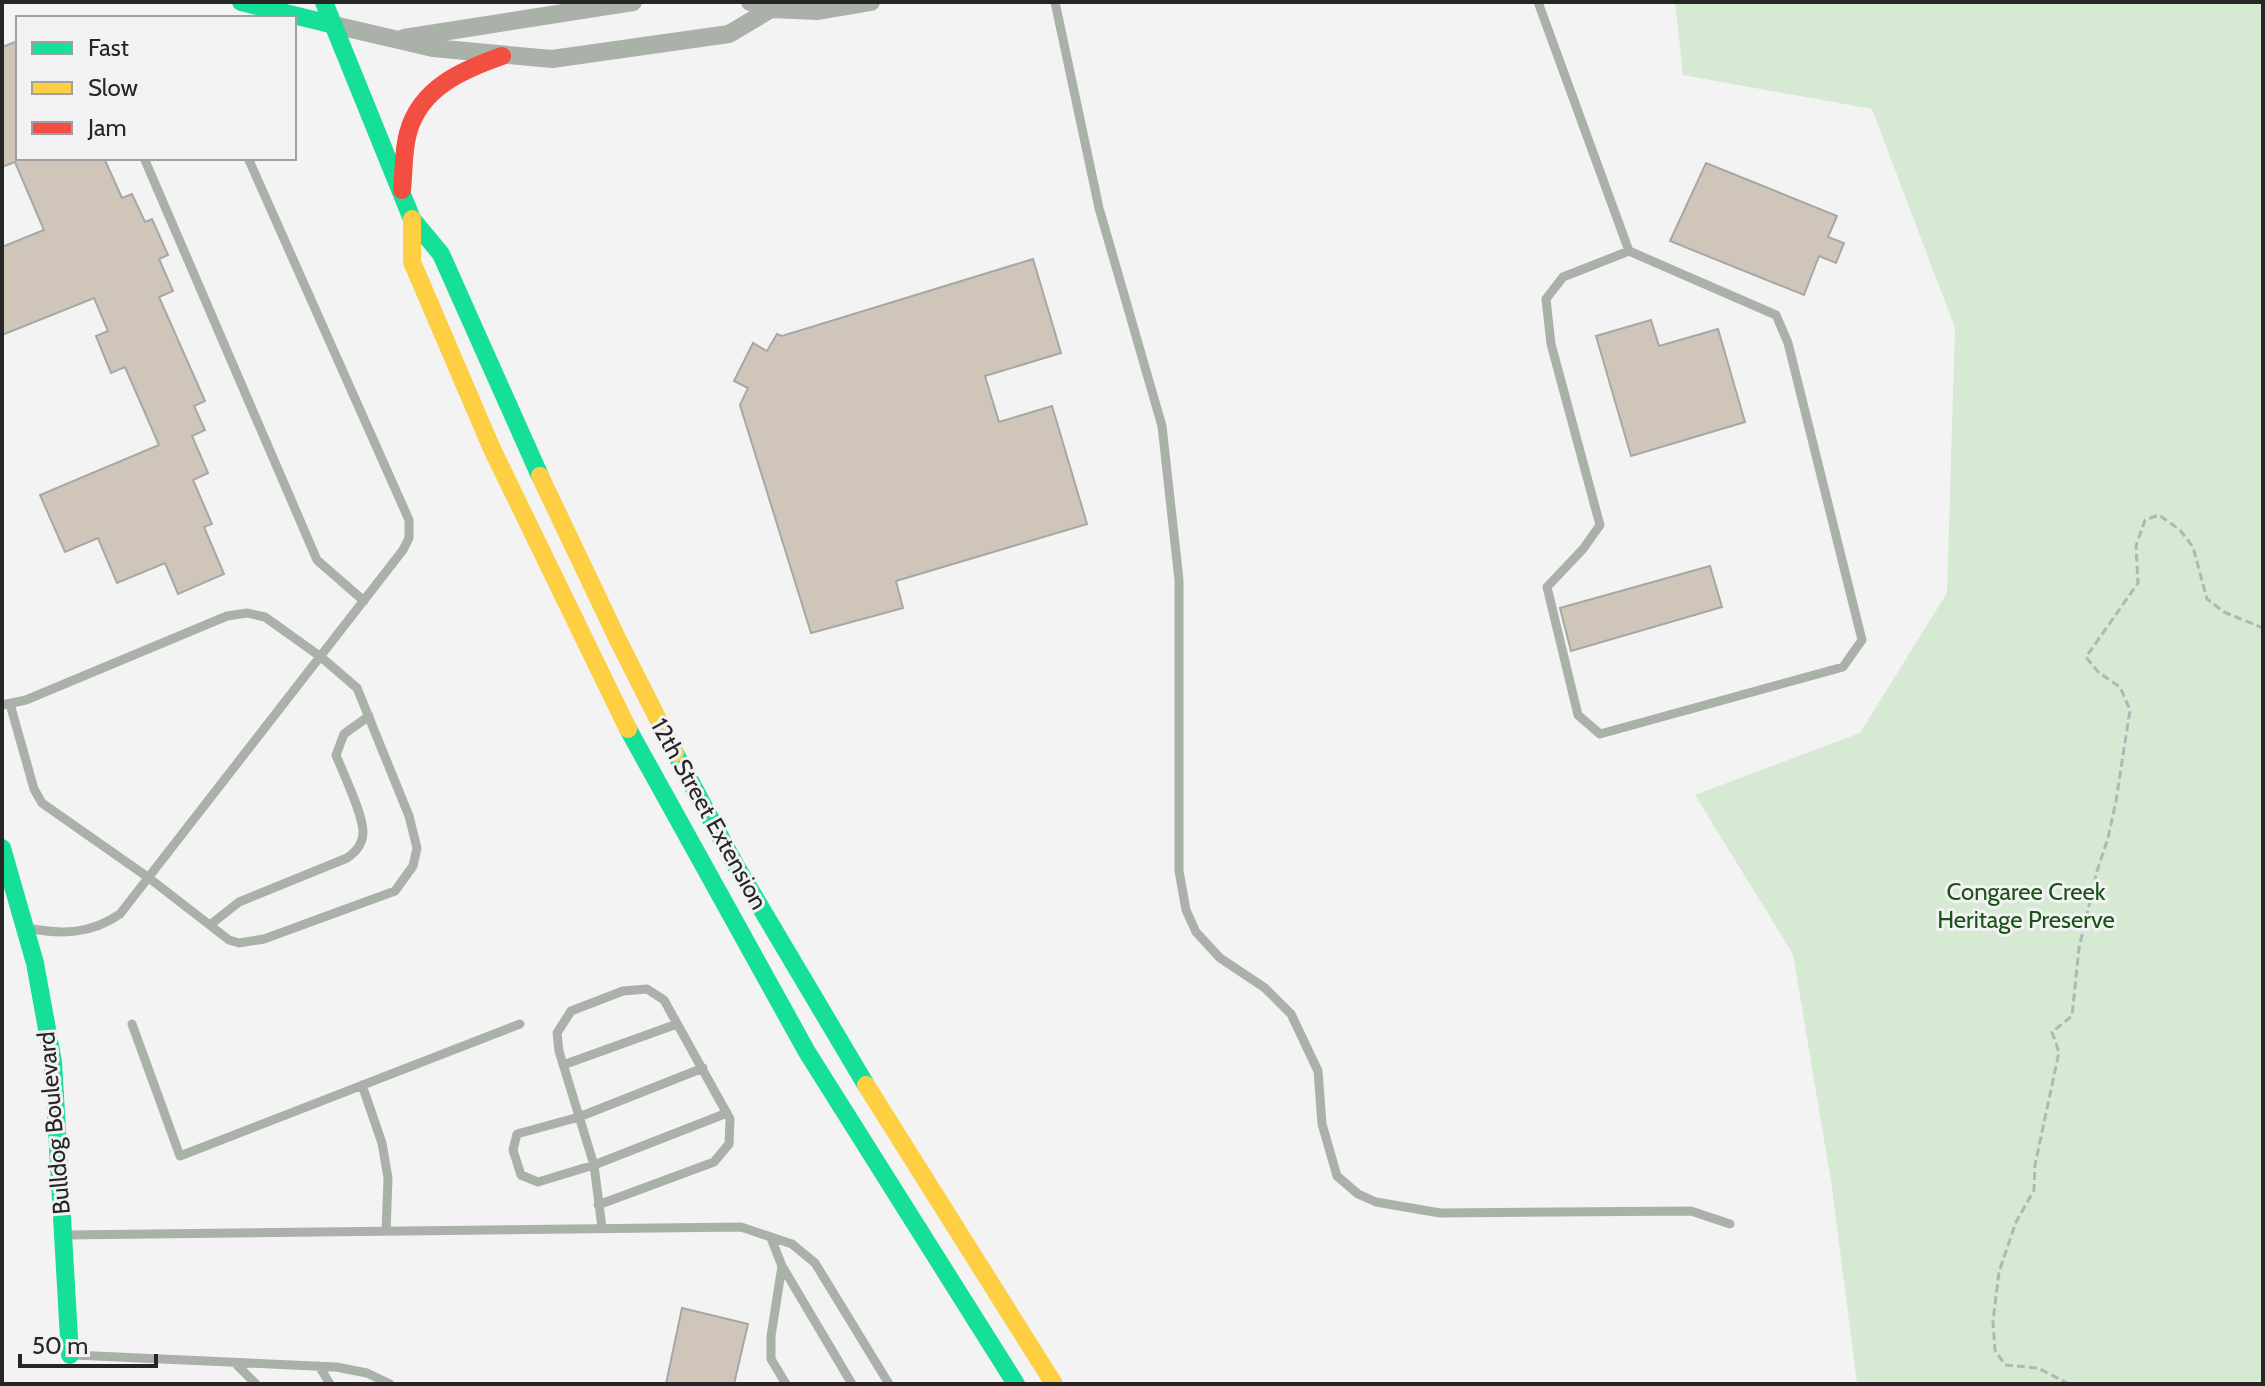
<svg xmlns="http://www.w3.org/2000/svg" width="2265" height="1386" font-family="Cabin,sans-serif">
<rect width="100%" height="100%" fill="#f3f3f3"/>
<path fill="#d5e9d3" d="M1675 2H2263V1384H1857L1832 1187 1793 954 1695 795 1860 733 1947 593 1955 328 1872 109 1683 75Z"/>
<path fill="#cfc6b9" stroke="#a7a7a6" stroke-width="2" d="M18 41V158H104L122 198 132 194 145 222 152 219 168 255 159 259 173 291 159 297 205 401 194 406 205 430 192 436 208 473 193 480 212 524 204 527 224 574 178 594 165 563 117 583 98 538 65 552 40 495 159 445 125 367 111 373 96 336 108 331 94 298 2 335V247L44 230 15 162 2 167V47Z
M1706 163 1837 216 1828 237 1844 243 1836 263 1819 256 1804 295 1670 241Z
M1033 259 1061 353 985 376 999 422 1052 406 1087 524 896 581 903 608 811 633 740 405 748 388 734 381 753 343 767 351 777 334 782 336Z
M1651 320 1659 346 1718 329 1745 422 1631 456 1596 336Z
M1710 566 1722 607 1571 651 1560 608Z
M682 1308 748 1324 734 1384H666Z"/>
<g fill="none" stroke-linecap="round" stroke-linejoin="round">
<path stroke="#b3b7b3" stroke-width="3" stroke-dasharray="8 4" stroke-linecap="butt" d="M2069 1384 2038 1368 2005 1365 1995 1350 1993 1321 1999 1272 2016 1222 2034 1190 2035 1165 2059 1052 2052 1032 2072 1016 2079 948 2097 871 2108 838 2116 801 2130 710 2120 687 2099 673 2086 657 2138 583 2136 546 2145 520 2159 515 2180 530 2193 547 2207 599 2224 612 2263 628"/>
<path stroke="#aab1a9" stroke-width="9" d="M1055 2 1099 208 1162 426 1179 580V871L1186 910 1196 932 1220 958 1265 988 1291 1014 1318 1071 1322 1124 1337 1176 1358 1194 1376 1202 1440 1213 1691 1211 1730 1224
M1538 2 1629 251 1776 315 1788 343 1862 640 1843 667 1600 734 1578 715 1547 587 1583 549 1600 525 1551 344 1546 299 1563 277 1629 251
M144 158 317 560 364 601
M2 705 26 700 227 616 247 613 265 617 321 657 357 688 409 816 417 848 413 866 395 891 264 939 239 943 229 940 149 878 42 803 34 789 10 704
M210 925 239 902 347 858C356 852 363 843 363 832 363 814 343 773 336 755L344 734 369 716
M28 928C62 935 91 934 120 914L403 550 409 538V520L248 158
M132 1024 180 1156 520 1024
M563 1065 677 1024
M703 1068 579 1117 517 1134 513 1150 521 1175 538 1182 594 1165 727 1113
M362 1085 382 1143 388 1178 386 1231
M598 1205 714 1162 729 1144 730 1119 664 1000 647 989 623 991 571 1011 557 1033 559 1051 594 1165 602 1228
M66 1235 741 1227 792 1244 815 1263 889 1384
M771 1238 782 1266 771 1336V1359L786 1384
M782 1266 852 1384
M73 1355 336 1367 367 1373 390 1384
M236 1364 256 1384
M319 1366 330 1384"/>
<path stroke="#aab1a9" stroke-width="18" d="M771 9 818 11 871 2
M334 25 433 48 552 59 729 34 771 9 750 2
M404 38 633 2"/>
<path stroke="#16e098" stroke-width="18" d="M241 2 334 25
M324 2 412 219 441 254 540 476
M628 729 807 1052 1016 1384
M675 753 736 866 866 1085
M2 848 35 963 53 1062 70 1355"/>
<path stroke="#ffcf43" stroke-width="18" d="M412 219V262L492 449 628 729
M540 476 618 640 675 753
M866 1085 1054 1384"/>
<path stroke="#f24e42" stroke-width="18" d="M402 190C404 171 403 151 408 133 420 88 462 70 502 56"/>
</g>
<g text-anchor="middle" stroke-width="6" stroke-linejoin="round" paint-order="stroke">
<g font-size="24" fill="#262627" stroke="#f2f2f4">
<text transform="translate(709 814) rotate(61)" y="8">12th Street Extension</text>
<text transform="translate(54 1123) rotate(-95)" y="8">Bulldog Boulevard</text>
</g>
<g font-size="24" fill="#1a5217" stroke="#f2f2f4">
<text x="2026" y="900">Congaree Creek<tspan x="2026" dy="28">Heritage Preserve</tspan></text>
</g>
</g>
<rect width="2265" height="1386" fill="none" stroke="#262627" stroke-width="8"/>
<rect x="16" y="16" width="280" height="144" fill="#f2f2f4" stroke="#a0a0a2" stroke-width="2"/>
<rect x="32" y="42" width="40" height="12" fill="#16e098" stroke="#a0a0a2" stroke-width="2"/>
<text x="88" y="56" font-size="24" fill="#262627">Fast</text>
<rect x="32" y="82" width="40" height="12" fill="#ffcf43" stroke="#a0a0a2" stroke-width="2"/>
<text x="88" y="96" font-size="24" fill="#262627">Slow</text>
<rect x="32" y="122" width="40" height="12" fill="#f24e42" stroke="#a0a0a2" stroke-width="2"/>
<text x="88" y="136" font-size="24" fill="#262627">Jam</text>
<path d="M20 1354v12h136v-12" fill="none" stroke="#262627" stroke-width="4"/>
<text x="32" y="1354" font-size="24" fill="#262627" stroke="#f2f2f4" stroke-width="6" paint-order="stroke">50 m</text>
</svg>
